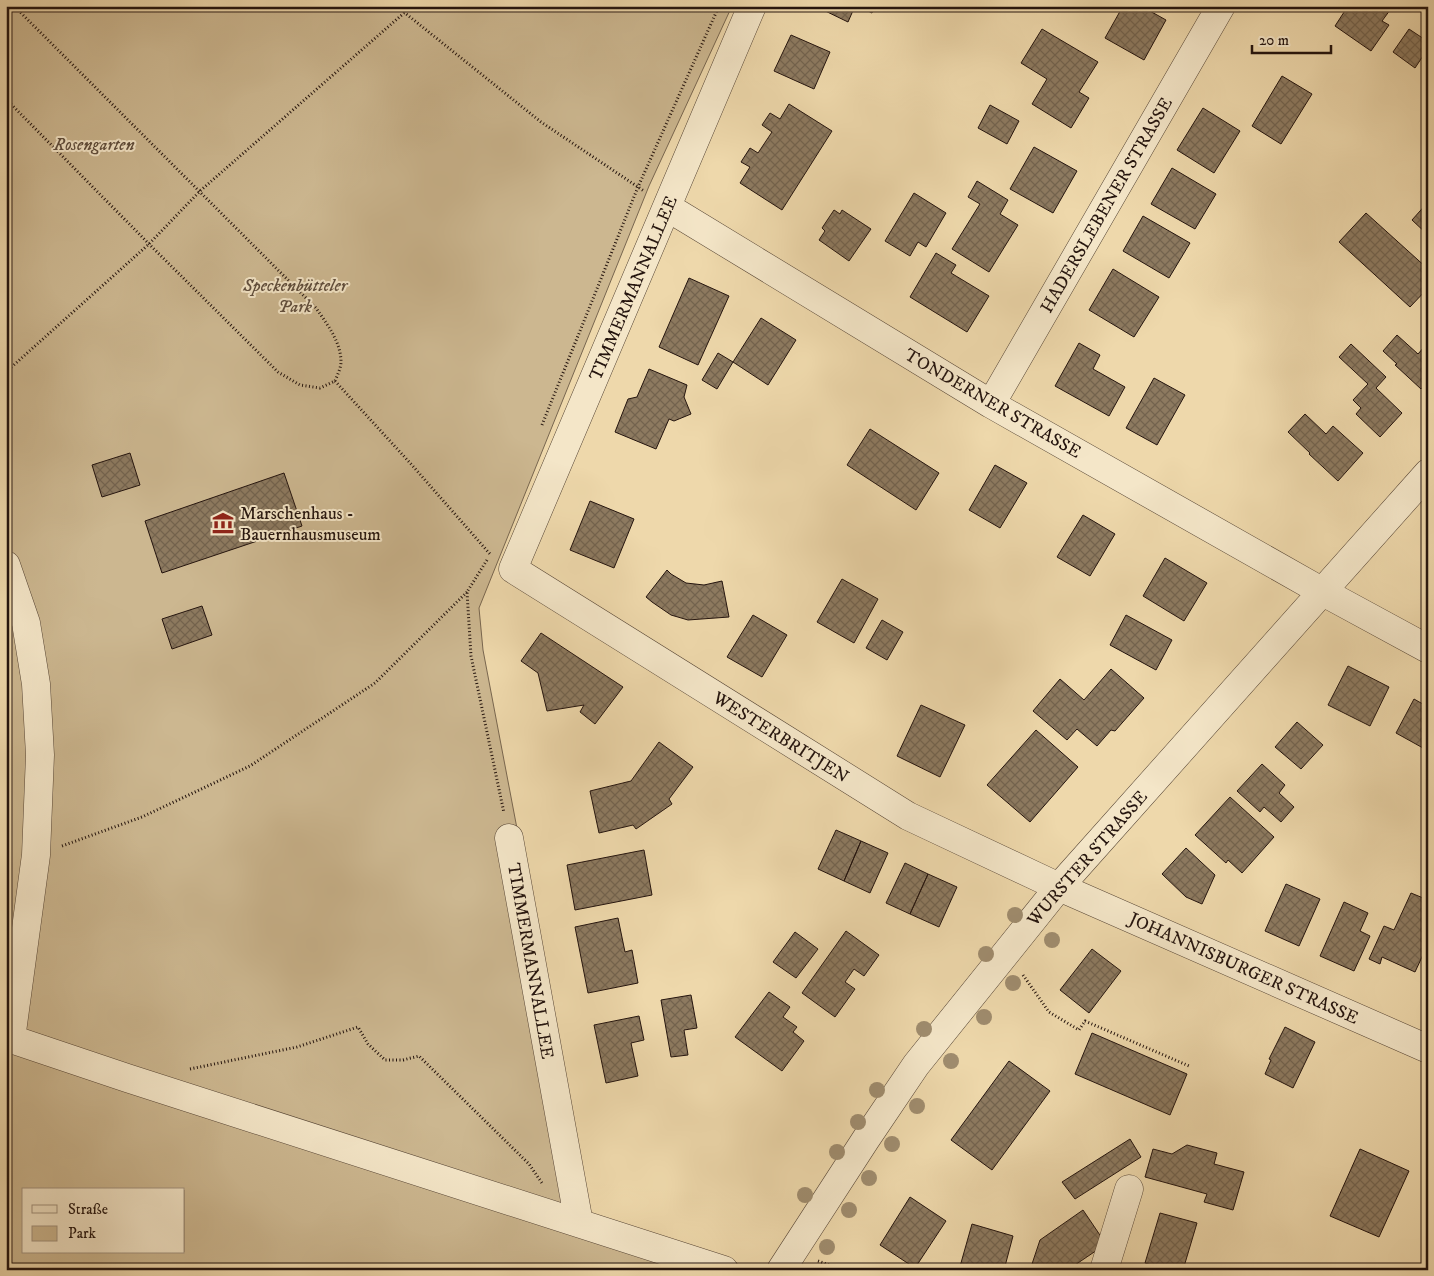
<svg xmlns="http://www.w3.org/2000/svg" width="1434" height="1276" font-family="'IM FELL DW Pica',serif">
<defs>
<pattern id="building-cross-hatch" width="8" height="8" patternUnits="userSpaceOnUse" patternTransform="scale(1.25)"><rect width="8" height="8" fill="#8d7a60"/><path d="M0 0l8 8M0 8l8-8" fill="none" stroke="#73634e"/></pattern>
</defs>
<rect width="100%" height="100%" fill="#eed8ab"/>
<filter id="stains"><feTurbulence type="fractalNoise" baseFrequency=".004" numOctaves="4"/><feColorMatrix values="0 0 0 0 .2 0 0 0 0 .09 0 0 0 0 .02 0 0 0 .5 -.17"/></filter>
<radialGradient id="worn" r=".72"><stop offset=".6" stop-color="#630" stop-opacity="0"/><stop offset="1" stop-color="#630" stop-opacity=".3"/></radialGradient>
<path fill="#ccb790" stroke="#78664f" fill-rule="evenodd" d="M6 6H732L649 186 479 608 483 650 591 1217 737 1263 734 1270H6ZM24 1190H184V1252H24Z"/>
<path fill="url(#building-cross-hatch)" stroke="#24140e" d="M815 6H855L848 22Z
M858 6H875L872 13Z
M1123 6H1141L1166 20 1144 60 1105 38Z
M1348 6H1393L1382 21 1389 25 1371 51 1335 26Z
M1042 29 1098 62 1079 92 1089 98 1071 128 1032 104 1047 79 1021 63Z
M1409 29 1424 39 1428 32V51L1427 50 1415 68 1393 52Z
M791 35 830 52 814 89 774 71Z
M1282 76 1312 94 1281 144 1252 126Z
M789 104 832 131 782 210 740 183 750 167 741 162 750 148 758 153 772 132 762 125 770 113 780 119Z
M990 105 1019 121 1007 144 978 128Z
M1203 108 1240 131 1214 173 1177 150Z
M1034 147 1077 171 1053 213 1010 189Z
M1172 168 1216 194 1195 229 1151 204Z
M977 181 1008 200 1000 214 1018 225 989 272 952 249 980 204 968 197Z
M914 193 946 213 926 247 918 242 910 256 885 241Z
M1428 202V235L1412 220Z
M834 210 840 214 842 210 871 229 849 261 819 240 825 231 822 228Z
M1366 213 1428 269V288L1410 307 1339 242Z
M1143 216 1190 243 1169 278 1123 251Z
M936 253 956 265 951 273 989 296 967 332 910 297Z
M1113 269 1159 297 1134 337 1089 310Z
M689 278 729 296 698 365 659 347Z
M761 318 796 340 768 385 733 362Z
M1397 335 1418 354 1425 346 1428 349V382L1421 389 1395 365 1397 364 1383 351Z
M1079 343 1100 355 1093 369 1125 387 1109 416 1055 386Z
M1351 344 1386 377 1376 388 1402 413 1380 437 1356 414 1361 408 1353 400 1368 384 1339 357Z
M718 353 733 362 717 389 702 380Z
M649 369 687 385 684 397 691 414 674 421 669 419 656 449 615 432 628 399 637 397Z
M1154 378 1185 395 1157 445 1126 428Z
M1305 414 1326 434 1333 426 1363 453 1338 481 1309 454 1310 453 1288 432Z
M870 429 939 473 916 510 847 465Z
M130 453 140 485 102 497 92 465Z
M995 465 1027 483 1000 528 969 510Z
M284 473 302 526 162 573 145 521Z
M590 501 634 519 614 568 570 550Z
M1083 515 1115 534 1090 576 1057 557Z
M1165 558 1207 583 1184 621 1143 596Z
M667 570 671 574 686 583 704 585 722 581 729 617 688 620 671 615 652 602 646 597Z
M842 579 878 599 854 643 817 622Z
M202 606 212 635 172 649 162 619Z
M753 615 787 635 762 677 727 657Z
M1126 615 1172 640 1156 670 1110 645Z
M882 620 903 632 887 660 866 648Z
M541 633 623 687 595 724 580 712 584 705 547 711 538 673 521 661Z
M1348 666 1389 687 1370 726 1328 705Z
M1111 669 1144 698 1115 731 1111 730 1097 746 1077 729 1067 740 1033 711 1060 679 1084 700Z
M1414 699 1428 707V740L1423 748 1396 733Z
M921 705 965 725 940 777 897 756Z
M1297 722 1323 745 1301 769 1275 747Z
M1036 730 1078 767 1030 822 987 785Z
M659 742 693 767 669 799 672 804 636 829 633 825 599 833 590 791 631 781Z
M1262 764 1285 785 1279 793 1294 807 1281 822 1264 807 1260 812 1237 791Z
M1230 797 1274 837 1242 873 1228 860 1226 863 1195 835Z
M836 830 861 841 844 881 818 869Z
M861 841 888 853 870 893 844 881Z
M1186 848 1215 875 1202 904 1186 897 1162 874Z
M644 850 652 895 575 910 567 865Z
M905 863 928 874 910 914 886 903Z
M928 874 957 887 939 927 910 914Z
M1286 884 1320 899 1299 946 1265 931Z
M1411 893 1428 900V944L1415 972 1382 957 1380 964 1369 959 1384 926 1394 930Z
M1344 902 1368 913 1360 931 1370 936 1354 971 1320 956Z
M618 918 625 952 632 950 638 983 588 993 575 927Z
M846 931 879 955 864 976 854 969 845 982 855 989 835 1017 802 993Z
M795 932 818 949 796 978 773 962Z
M1092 949 1121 971 1089 1013 1060 990Z
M769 992 790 1007 783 1017 797 1027 793 1032 804 1041 782 1071 735 1037Z
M691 995 697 1028 684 1030 688 1055 671 1057 661 1000Z
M639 1016 644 1040 631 1043 638 1076 606 1083 594 1025Z
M1285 1027 1315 1042 1293 1088 1265 1074 1271 1060 1269 1059Z
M1092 1033 1187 1074 1170 1115 1075 1074Z
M1009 1061 1050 1091 992 1170 951 1140Z
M1130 1139 1141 1157 1075 1199 1062 1182Z
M1187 1145 1217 1153 1214 1164 1244 1172 1233 1210 1204 1202 1207 1194 1145 1177 1153 1149 1172 1154Z
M1360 1149 1409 1171 1379 1237 1330 1216Z
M910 1197 946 1221 915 1268 880 1245Z
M1083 1210 1106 1244 1075 1265 1073 1270H1030L1040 1240Z
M1160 1213 1197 1223 1183 1270H1168L1145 1263Z
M972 1224 1013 1236 1004 1270H959Z"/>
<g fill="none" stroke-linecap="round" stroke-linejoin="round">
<g stroke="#564535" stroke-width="29">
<path id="minor" d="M752 6 513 569 908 816 1059 887 1428 1049
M667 207 991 404 1323 592 1428 649
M991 404 1221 6
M6 565 26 623 36 684 40 755 36 855 11 1039 127 1078 724 1270
M509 838 579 1223
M781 1270 866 1139 916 1065 1059 887 1428 473
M1104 1270 1129 1189"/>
</g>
<path stroke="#24140e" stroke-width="3" stroke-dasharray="1 2.5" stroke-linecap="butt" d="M400 6 405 13 541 122 644 191
M6 99 149 244 278 372 300 385 320 388 335 381C337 376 341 368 341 362 341 342 327 324 316 308L14 6
M6 372 149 244 200 191 412 6
M335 381 411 464 490 554
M542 425 638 187 719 6
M487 560 467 592 471 656 504 813
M62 846 142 817 250 766 375 683 467 592
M1023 975 1049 1012 1079 1030 1085 1021 1189 1066
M190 1069 297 1047 358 1027 368 1044 385 1060H403L419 1056 529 1164 542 1183
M818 1261 843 1270"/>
<use href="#minor" stroke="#f4e6c8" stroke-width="28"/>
</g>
<g fill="#9f8c6e">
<circle cx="1015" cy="915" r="8"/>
<circle cx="1052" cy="940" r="8"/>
<circle cx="986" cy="954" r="8"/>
<circle cx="1013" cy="983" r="8"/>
<circle cx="984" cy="1017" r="8"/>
<circle cx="924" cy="1029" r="8"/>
<circle cx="951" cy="1061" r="8"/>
<circle cx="877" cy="1090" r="8"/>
<circle cx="917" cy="1106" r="8"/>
<circle cx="858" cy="1122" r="8"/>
<circle cx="892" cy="1144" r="8"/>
<circle cx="837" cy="1152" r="8"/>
<circle cx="869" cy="1178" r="8"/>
<circle cx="805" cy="1195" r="8"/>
<circle cx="849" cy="1210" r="8"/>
<circle cx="827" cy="1247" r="8"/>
</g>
<defs>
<g id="museum-bare" transform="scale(1.725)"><path d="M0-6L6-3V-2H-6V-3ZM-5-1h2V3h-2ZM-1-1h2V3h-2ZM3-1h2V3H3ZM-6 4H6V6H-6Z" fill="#8f2418" stroke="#f4e6c8" stroke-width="2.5" paint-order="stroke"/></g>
</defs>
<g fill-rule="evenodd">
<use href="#museum-bare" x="223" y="523"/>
</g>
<g text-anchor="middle" stroke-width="4" stroke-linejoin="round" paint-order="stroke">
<g font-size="18" font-style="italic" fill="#5f4d3c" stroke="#f4e6c8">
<text x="94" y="150">Rosengarten</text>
<text x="295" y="291">Speckenbütteler<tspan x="295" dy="21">Park</tspan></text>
</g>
<g font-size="18" fill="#24140e" stroke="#f4e6c8">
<text transform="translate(1106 205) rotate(-60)" y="6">HADERSLEBENER STRASSE</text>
<text transform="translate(633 288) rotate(-67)" y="6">TIMMERMANNALLEE</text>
<text transform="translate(993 403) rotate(30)" y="6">TONDERNER STRASSE</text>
<text transform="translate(781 737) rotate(32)" y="6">WESTERBRITJEN</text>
<text transform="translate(1087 858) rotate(-49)" y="6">WURSTER STRASSE</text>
<text transform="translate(531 961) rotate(80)" y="6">TIMMERMANNALLEE</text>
<text transform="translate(1244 968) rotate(24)" y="6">JOHANNISBURGER STRASSE</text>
</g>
<g font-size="18" fill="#24140e" stroke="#f4e6c8" text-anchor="start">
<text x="240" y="519">Marschenhaus -<tspan x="240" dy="21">Bauernhausmuseum</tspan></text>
</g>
</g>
<rect width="1434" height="1276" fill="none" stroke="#eed8ab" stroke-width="25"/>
<rect x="8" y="8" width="1419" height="1261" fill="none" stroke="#24140e" stroke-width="2.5"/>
<rect x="12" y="12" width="1409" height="1251" fill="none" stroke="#24140e"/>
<rect x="22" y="1188" width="162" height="65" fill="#f4e6c8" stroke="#a1927e"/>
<rect x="32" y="1205" width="25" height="8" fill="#f4e6c8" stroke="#a1927e"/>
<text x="68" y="1214" font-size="15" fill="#24140e">Straße</text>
<rect x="32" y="1226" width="25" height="15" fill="#ccb790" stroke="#a1927e"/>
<text x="68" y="1238" font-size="15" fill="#24140e">Park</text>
<path d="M1252 45v8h79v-8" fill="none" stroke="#24140e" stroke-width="2.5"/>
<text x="1259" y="45" font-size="15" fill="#24140e" stroke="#f4e6c8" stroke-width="4" paint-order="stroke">20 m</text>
<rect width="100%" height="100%" filter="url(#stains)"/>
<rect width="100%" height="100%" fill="url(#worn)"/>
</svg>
